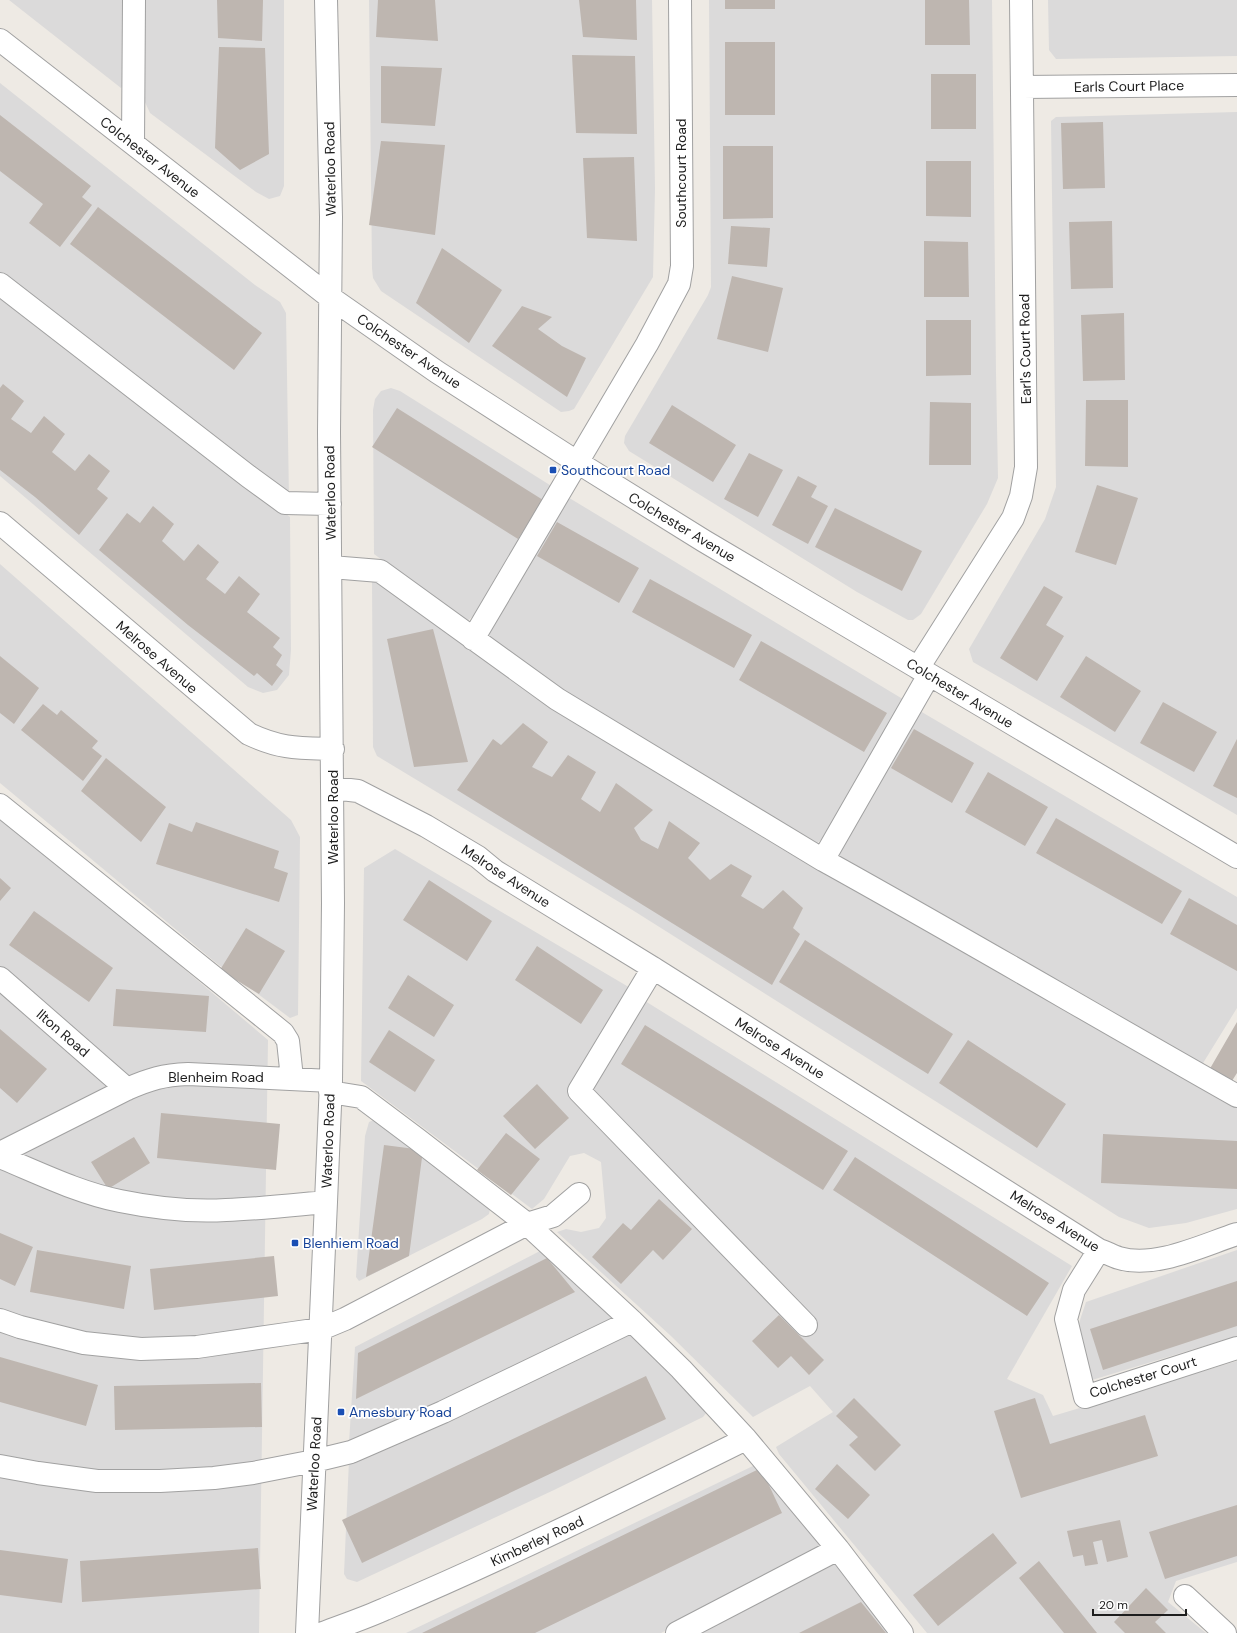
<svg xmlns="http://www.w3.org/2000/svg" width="1237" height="1633" font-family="'DM Sans',sans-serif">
<rect width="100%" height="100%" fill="#eeeae4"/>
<path fill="#dbdada" d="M9 0H127L128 79 121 88Z
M143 0H284V186L280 196 269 199 256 192 150 113 144 100Z
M369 0H652L655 189 653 277 574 409 569 411 561 412 381 291 373 278 372 268Z
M709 0H992L996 373 998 478 987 504 921 614 913 620H908L857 592 629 451 624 443 625 436 708 295 711 287Z
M1048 0H1237V56L1056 59 1049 50Z
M0 83 255 285 280 302 286 313 289 499 0 273Z
M1237 112V815L973 662 969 649 1045 519 1056 487 1051 121 1056 117Z
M0 293 290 517 291 650 289 675 277 690 263 693 248 687 0 476Z
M391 388 400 391 553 487 476 614 466 622 374 554 373 410 375 399 381 391Z
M566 496 906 701 827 833 815 846 569 698 483 636Z
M0 564 291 820 300 837 298 1015 290 1018 215 962 0 783Z
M380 579 1054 1001 1237 1108V1209L1186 1223 1149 1228 1119 1217 634 911 377 756 373 747 372 580Z
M920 711 1237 897V1008L1200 1068 837 860 842 841Z
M0 813 268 1040 259 1633H0Z
M395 849 632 989 568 1091 639 1165 593 1092V1085L645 1001 1072 1266 1007 1379 1043 1395 1053 1416 1237 1361V1562L1176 1581 1168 1602 1206 1633H927L779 1454 776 1447 833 1412 810 1386 753 1417 671 1336 557 1232 566 1229 581 1232 599 1228 606 1218 601 1162 584 1153 570 1156 544 1199 532 1209 361 1081 364 868Z
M376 1119 490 1209 489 1214 482 1219 359 1281 356 1277 365 1136 369 1122Z
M1237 1250V1336L1092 1380 1079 1323 1086 1302Z
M540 1251 616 1318 528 1362 349 1443 355 1347Z
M627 1332 706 1408 707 1412 703 1417 554 1490 357 1582 347 1579 344 1574 349 1460Z
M755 1465 823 1544 812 1555 661 1633H406Z
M837 1562 890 1633H698Z"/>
<path fill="#beb6b0" d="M217 0H263L262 41 218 38Z
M378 0H435L438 41 376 37Z
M579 0H636L637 40 583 37Z
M725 0H775V9H725Z
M925 0H969L970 45H925Z
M725 42H775V115H725Z
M219 47 265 48 269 154 240 170 215 148Z
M572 55 635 56 637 134 576 133Z
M381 66 442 68 435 126 381 123Z
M931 74H976V129H931Z
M0 115 91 186 82 197 92 205 60 247 29 223 43 204 0 171Z
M1103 122 1105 188 1063 189 1061 123Z
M381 141 445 145 435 235 369 225Z
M723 146H773V218L723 219Z
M634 157 637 241 587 238 583 158Z
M926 161H971V217L926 216Z
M98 207 262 333 234 370 70 244Z
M1112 221 1113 288 1071 289 1069 222Z
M731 226 770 228 767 267 728 264Z
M924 241 968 242 969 297H924Z
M442 248 502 290 469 343 416 303Z
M732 276 783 288 768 352 717 339Z
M522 306 552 317 538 329 562 346 586 358 567 397 492 346Z
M1124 313 1125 380 1083 381 1081 315Z
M926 320H971V375L926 376Z
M3 384 24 401 11 419 31 433 44 416 65 434 52 452 75 471 89 454 110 471 97 489 108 498 79 535 35 497 0 470V388Z
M1086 400H1128V467L1085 466Z
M930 402 971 403V465H929Z
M672 405 736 445 713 482 649 443Z
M397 408 543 500 518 539 372 447Z
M749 453 783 470 758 517 724 499Z
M798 476 817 486 811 497 828 506 808 544 772 525Z
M1097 485 1138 498 1116 565 1075 552Z
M153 506 174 524 162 541 184 561 198 544 219 562 206 579 225 594 239 576 260 594 247 612 280 638 273 647 282 655 276 665 283 671 272 686 257 673 254 676 188 625 99 550 127 513 140 523Z
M835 508 922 551 902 591 815 547Z
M557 522 639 568 619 603 537 556Z
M650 579 752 635 734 668 632 612Z
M1044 586 1063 597 1046 625 1064 636 1037 681 1000 658Z
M433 629 468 762 414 767 387 639Z
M761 641 887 713 864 752 739 680Z
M0 656 39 688 14 724 0 713Z
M1086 656 1141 691 1115 732 1060 697Z
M1163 702 1217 732 1194 772 1140 743Z
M43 704 57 715 61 710 98 741 92 748 102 756 83 781 21 730Z
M523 723 548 742 532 767 552 777 568 755 596 772 581 799 600 812 616 783 653 810 634 828 641 840 658 849 669 821 700 843 688 858 710 880 731 864 752 876 741 896 763 909 783 890 803 908 793 928 800 934 772 985 457 790 493 739 501 745Z
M914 729 974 763 952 803 891 768Z
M1237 739V798L1213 786Z
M106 758 166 807 141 842 81 791Z
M988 772 1048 807 1025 846 965 812Z
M1056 818 1182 891 1162 924 1036 853Z
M196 822 279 851 274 868 288 873 279 902 156 864 169 823 192 832Z
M0 878 11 888 0 901Z
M429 880 492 921 467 961 403 920Z
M1189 898 1237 925V971L1170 934Z
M34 911 113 968 89 1002 9 945Z
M246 928 285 951 259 994 220 970Z
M805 940 953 1034 928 1074 779 982Z
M537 946 603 990 581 1024 515 980Z
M408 975 454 1005 434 1037 388 1008Z
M116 989 209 996 206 1032 113 1026Z
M1237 1022V1073L1230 1084 1208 1072Z
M645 1025 848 1151 823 1190 621 1064Z
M0 1029 47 1069 17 1103 0 1088Z
M389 1030 435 1060 415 1092 369 1062Z
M968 1040 1066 1104 1037 1148 939 1083Z
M537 1084 569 1118 535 1149 503 1116Z
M161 1113 280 1124 276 1170 157 1158Z
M506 1133 540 1159 511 1195 477 1170Z
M1103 1134 1237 1141V1189L1101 1183Z
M134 1137 150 1163 108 1189 91 1162Z
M384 1145 423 1150 409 1256 366 1277Z
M855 1157 1049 1283 1027 1316 833 1190Z
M659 1199 692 1229 663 1260 653 1250 621 1284 592 1257 623 1223 631 1230Z
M0 1233 33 1247 15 1286 0 1279Z
M37 1250 131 1266 124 1309 30 1292Z
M274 1256 278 1296 154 1310 150 1269Z
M547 1258 575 1292 356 1399 358 1353Z
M1237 1281V1326L1103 1370 1090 1329Z
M779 1315 824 1360 809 1375 791 1356 778 1368 752 1341Z
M0 1357 98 1385 86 1426 0 1402Z
M646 1376 666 1419 362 1563 342 1520Z
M261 1383 262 1427 115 1430 114 1386Z
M854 1398 901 1445 875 1471 849 1445 858 1437 836 1416Z
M1035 1398 1050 1444 1145 1415 1158 1456 1021 1498 994 1411Z
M837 1464 870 1495 848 1519 815 1489Z
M761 1468 782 1513 535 1633H422Z
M1237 1505V1556L1165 1579 1149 1532Z
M1120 1520 1128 1557 1107 1562 1102 1540 1093 1542 1098 1564 1085 1566 1083 1555 1073 1557 1067 1531Z
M993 1533 1017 1563 938 1626 913 1595Z
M258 1548 261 1589 82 1602 80 1561Z
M0 1550 68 1559 62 1603 0 1595Z
M1039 1561 1097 1633H1064L1019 1578Z
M1146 1588 1168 1610 1155 1622 1166 1633H1125L1114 1622Z
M861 1602 886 1633H799Z"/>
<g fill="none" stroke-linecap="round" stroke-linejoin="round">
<g stroke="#a1a1a1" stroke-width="24">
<path id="minor" d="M0 40 331 298 437 372 577 462 704 541 1237 857
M1022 87 1237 85
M133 143 134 0
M0 284 248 476 285 503 330 504
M0 523 249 734C281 749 298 748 333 749
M331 567 380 571 557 699 823 860 929 675
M473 639 647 344 679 284 682 266 680 0
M918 668 1013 518 1021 496 1026 467 1021 0
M333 788 358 791 426 826 478 857 495 871 653 968 1099 1250C1106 1252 1112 1256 1119 1258 1155 1269 1203 1245 1237 1234
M0 805 283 1033 288 1041 292 1078
M823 860C962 937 1099 1018 1237 1096
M653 968 579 1091 806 1325
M0 978 127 1089
M330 1092 361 1097 417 1139 527 1224 632 1321 681 1369 746 1439 838 1549 902 1633
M0 1153 127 1089C150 1079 163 1075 188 1074L331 1081
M0 1157C39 1173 79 1193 120 1201 154 1208 191 1212 226 1210 259 1209 293 1205 326 1202
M1099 1250 1074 1290 1066 1319 1085 1397 1237 1348
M0 1320 20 1327 84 1343 141 1349 197 1347 293 1333 321 1329 345 1319 527 1224 553 1216 579 1194
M0 1466 38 1473 97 1481H160L214 1478 253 1473 314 1461 351 1452 443 1412 632 1321
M1185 1596 1225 1633
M307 1633 326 1202 331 1081 333 903 329 432 331 217 326 0
M323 1633C344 1625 365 1618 385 1609 508 1557 627 1498 746 1439
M677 1633 838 1549"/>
</g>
<use href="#minor" stroke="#fff" stroke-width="22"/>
</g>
<g fill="#1a4fb4" stroke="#fff" stroke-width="1.5">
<rect x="549" y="466" width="8" height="8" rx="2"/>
<rect x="291" y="1239" width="8" height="8" rx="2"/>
<rect x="337" y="1408" width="8" height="8" rx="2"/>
</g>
<g text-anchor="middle" stroke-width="3.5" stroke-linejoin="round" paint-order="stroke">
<g font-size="14" fill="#1d1d1d" stroke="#fff">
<text transform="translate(1129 86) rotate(-1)" y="5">Earls Court Place</text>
<text transform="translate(150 157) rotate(38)" y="5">Colchester Avenue</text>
<text transform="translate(330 169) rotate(-91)" y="5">Waterloo Road</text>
<text transform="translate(681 173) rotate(-90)" y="5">Southcourt Road</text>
<text transform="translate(1025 349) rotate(-91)" y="5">Earl's Court Road</text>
<text transform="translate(409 351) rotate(34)" y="5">Colchester Avenue</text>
<text transform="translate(330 493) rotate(-91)" y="5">Waterloo Road</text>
<text transform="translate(682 527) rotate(31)" y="5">Colchester Avenue</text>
<text transform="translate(157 657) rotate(41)" y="5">Melrose Avenue</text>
<text transform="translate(960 693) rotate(31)" y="5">Colchester Avenue</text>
<text transform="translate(333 817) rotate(-90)" y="5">Waterloo Road</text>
<text transform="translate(506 876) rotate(33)" y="5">Melrose Avenue</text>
<text transform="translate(63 1033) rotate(41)" y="5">Ilton Road</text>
<text transform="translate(780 1048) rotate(32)" y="5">Melrose Avenue</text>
<text x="216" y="1082">Blenheim Road</text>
<text transform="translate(328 1141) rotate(-88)" y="5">Waterloo Road</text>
<text transform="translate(1055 1221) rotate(32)" y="5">Melrose Avenue</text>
<text transform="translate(1143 1377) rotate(-17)" y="5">Colchester Court</text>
<text transform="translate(314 1464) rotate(-87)" y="5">Waterloo Road</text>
<text transform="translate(537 1541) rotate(-25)" y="5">Kimberley Road</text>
</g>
<g font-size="14" fill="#164399" stroke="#fff" text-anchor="start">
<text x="561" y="475">Southcourt Road</text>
<text x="303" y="1248">Blenhiem Road</text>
<text x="349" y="1417">Amesbury Road</text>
</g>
</g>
<path d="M1093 1609v6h93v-6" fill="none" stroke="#1d1d1d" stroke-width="2"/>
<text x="1099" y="1609" font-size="12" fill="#1d1d1d" stroke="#ffffff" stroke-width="3" paint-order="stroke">20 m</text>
</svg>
